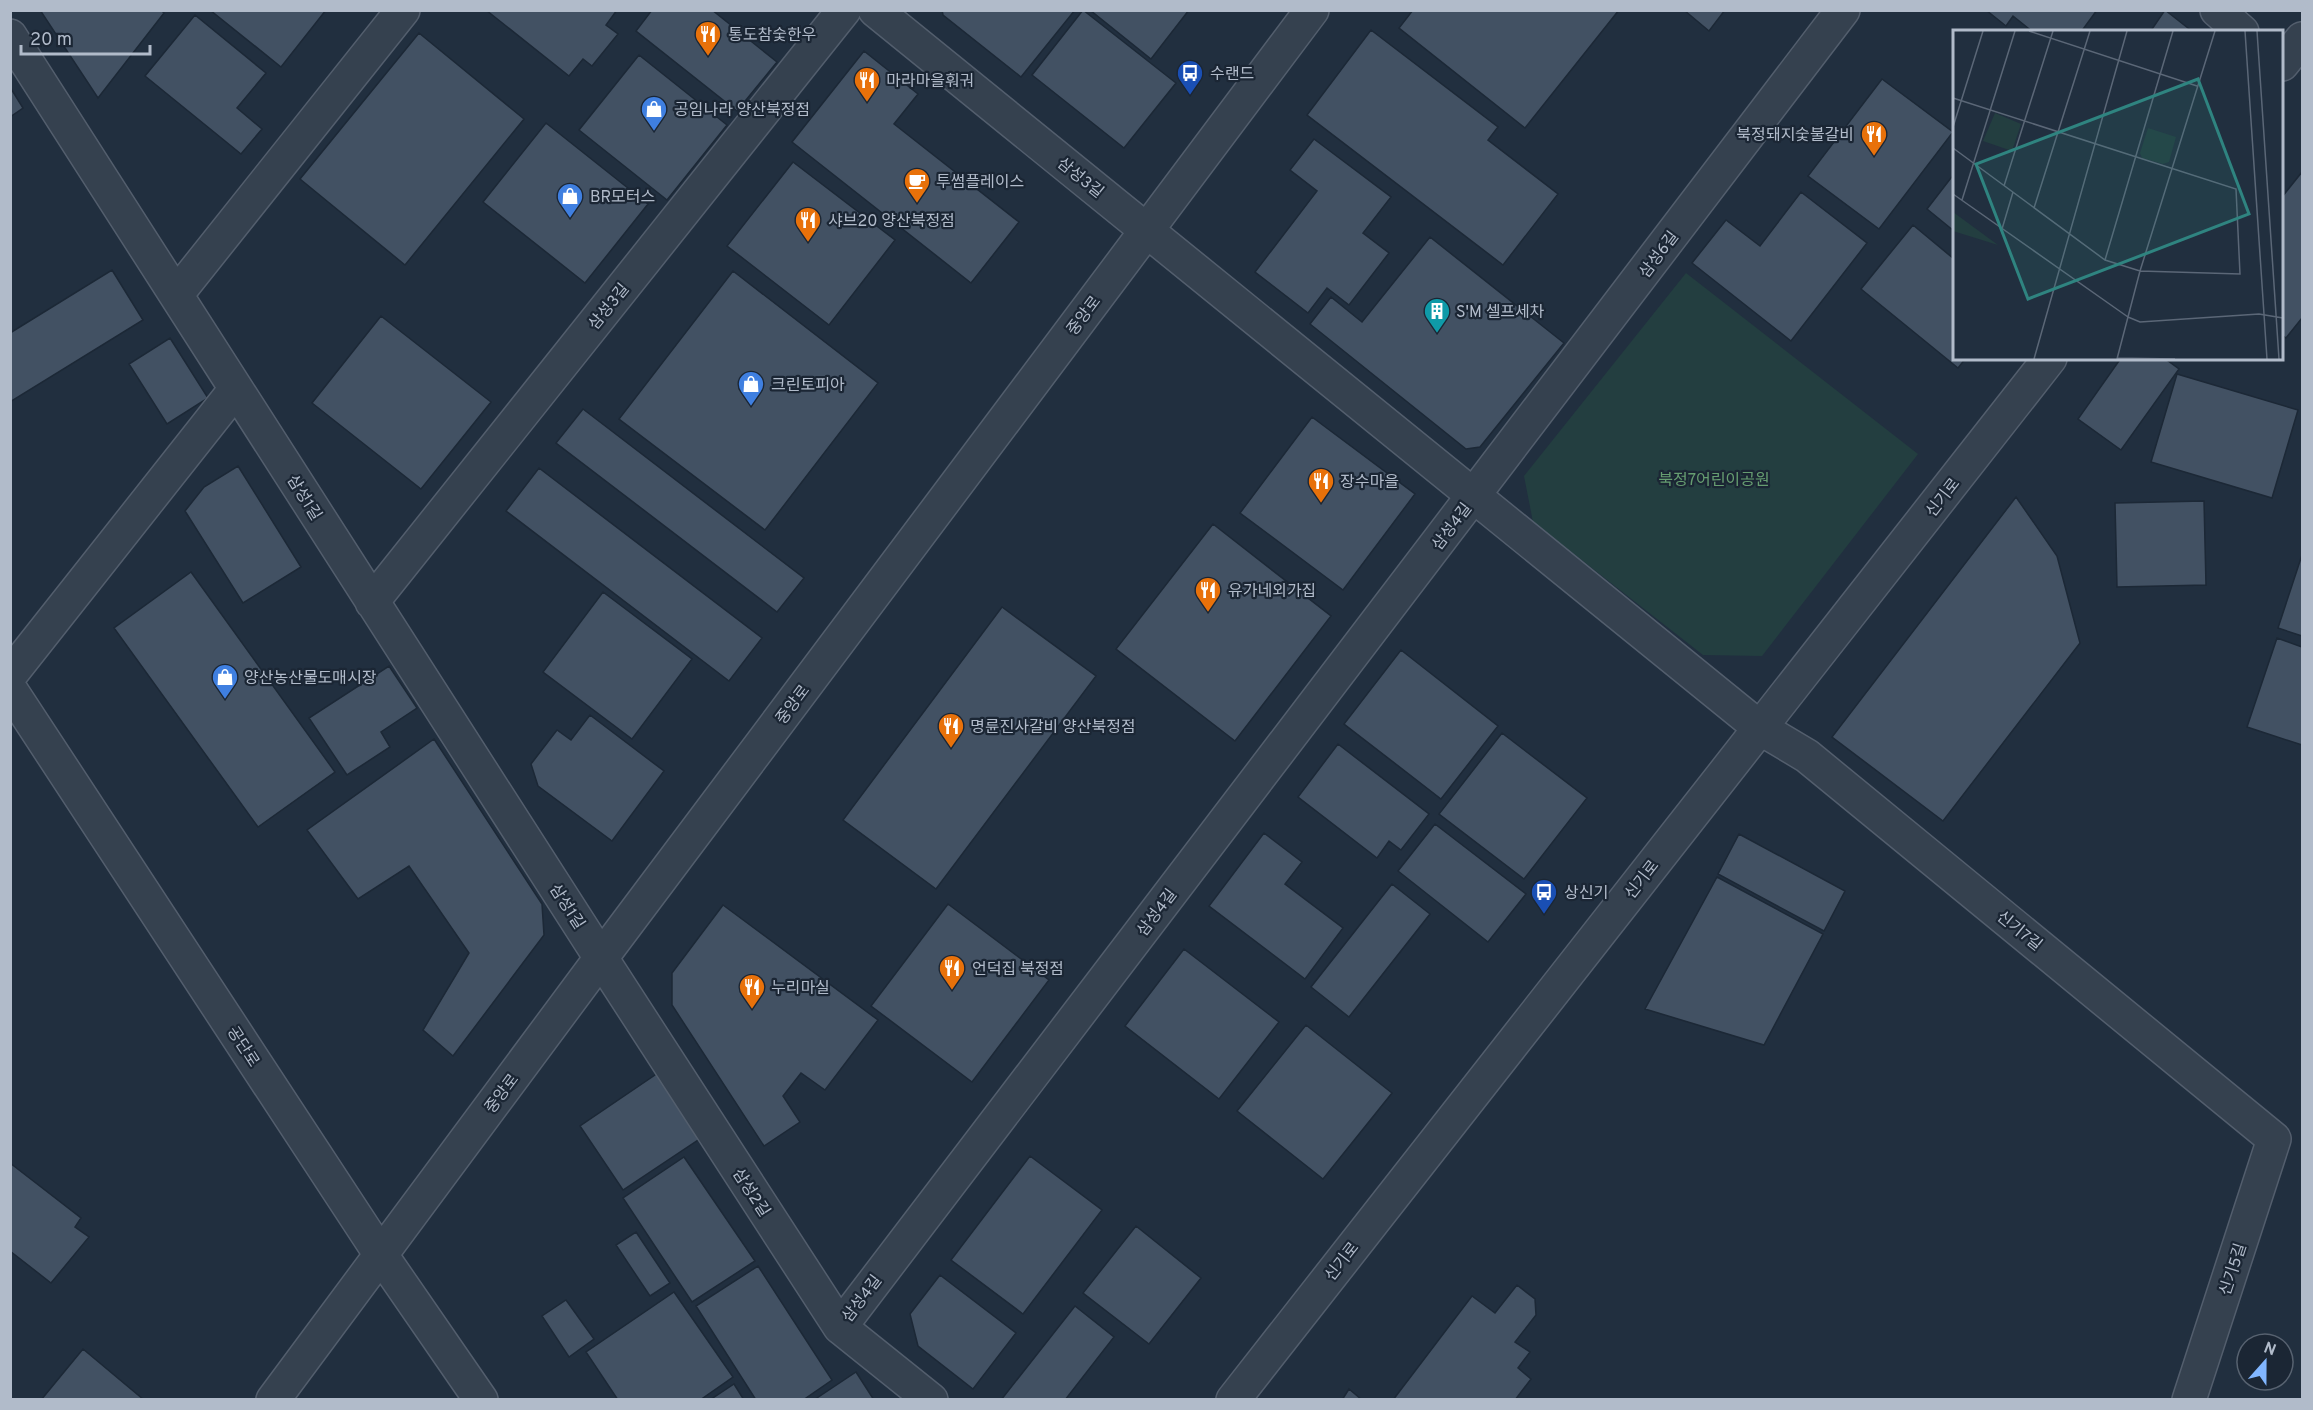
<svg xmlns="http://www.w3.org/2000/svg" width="2313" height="1410" font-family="Overpass,'Noto Sans KR',sans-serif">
<rect width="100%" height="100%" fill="#212f3f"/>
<path fill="#233e40" d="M1686 273 1918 454 1762 656 1703 655 1533 522 1524 476Z"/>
<path fill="#425163" stroke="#1c2836" stroke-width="1.5" d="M40 10H161L164 13 98 98Z
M210 10H326L281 67Z
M486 10H617L606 25 618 34 592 66 583 59 569 76Z
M652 10H712L777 62 737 111 636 31Z
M942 10H1075L1021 77 943 15Z
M1083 10 1176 83 1124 148 1032 75Z
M1090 10H1189L1151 59Z
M1413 10H1619L1525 128 1399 28Z
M1684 10H1725L1709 31Z
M1986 10H2097L2081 32H2033L2013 16 2006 26Z
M2165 10 2193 32H2150Z
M195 15 266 73 237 108 262 129 241 154 145 76Z
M1371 30 1498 127 1488 140 1558 194 1503 265 1307 115Z
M419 33 524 119 405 265 300 179Z
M864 51 918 94 894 124 1019 222 971 283 792 142Z
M639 55 727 125 667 200 579 130Z
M1882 79 1953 132 1879 229 1808 176Z
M10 87 23 108 10 117Z
M546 123 648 204 585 283 483 202Z
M1314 139 1391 197 1363 233 1389 253 1349 305 1327 288 1308 313 1255 272 1317 191 1290 170Z
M793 162 895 240 829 325 727 246Z
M2302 172V318L2286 338 2282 335V197Z
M1954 174V231L1927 209Z
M1801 192 1867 243 1791 341 1692 263 1726 220 1760 246Z
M1913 225 1954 259V358H1966L1958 368 1861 289Z
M1430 237 1564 343 1480 447 1466 449 1310 324 1331 297 1362 322Z
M112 270 143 320 10 402V333Z
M733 271 878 383 765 530 619 419Z
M381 316 491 402 421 489 312 403Z
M170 338 208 398 167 424 129 364Z
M2121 358H2164L2179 369 2121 450 2078 419Z
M2177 374 2298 410 2272 498 2151 462Z
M583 409 804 578 777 612 556 443Z
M1312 417 1415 494 1343 590 1240 513Z
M238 466 301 567 243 603 185 511 204 487Z
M539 468 762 638 729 681 506 511Z
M2016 497 2057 556 2080 643 1943 821 1832 737Z
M2204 501 2206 585 2117 587 2115 503Z
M1213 524 1331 616 1235 741 1116 649Z
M2302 555V636L2278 628Z
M191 572 335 772 258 827 114 628Z
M603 592 692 659 632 739 543 672Z
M1002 607 1096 676 936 889 843 820Z
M2277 638 2302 647V745L2247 727Z
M1401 650 1498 726 1441 799 1344 724Z
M389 666 417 708 381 732 390 747 347 775 309 718Z
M590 715 664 771 612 841 538 786 531 764 557 730 571 740Z
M1502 733 1587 798 1524 879 1439 814Z
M434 739 542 904 544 935 453 1056 423 1030 469 953 409 866 358 899 307 830Z
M1338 744 1429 814 1401 850 1389 841 1377 858 1298 797Z
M1435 824 1526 894 1488 942 1398 871Z
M1264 833 1302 862 1285 884 1343 928 1305 979 1209 906Z
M1739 834 1845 891 1824 931 1718 874Z
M1717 877 1823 934 1764 1045 1645 1009Z
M1392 884 1430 914 1349 1017 1311 987Z
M948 904 1049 980 972 1082 871 1006Z
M723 905 878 1020 825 1090 801 1073 783 1096 800 1122 764 1146 672 1005V973Z
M1184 949 1279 1022 1219 1099 1125 1026Z
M1306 1025 1392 1093 1323 1179 1237 1111Z
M658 1073 701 1138 623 1190 580 1126Z
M1030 1156 1102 1210 1023 1314 951 1260Z
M684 1157 755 1261 692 1302 623 1198Z
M10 1163 81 1218 75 1227 89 1237 51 1283 10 1251Z
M1136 1226 1201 1278 1149 1344 1083 1293Z
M636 1232 670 1283 650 1296 616 1245Z
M758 1266 832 1380 803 1400H756L696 1306Z
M940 1275 1016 1333 973 1389 918 1346 910 1314Z
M1517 1285 1535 1299 1536 1315 1515 1342 1530 1352 1518 1368 1531 1379 1515 1400H1393L1472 1296 1495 1313Z
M674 1292 733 1377 700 1400H618L586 1352Z
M566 1300 594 1339 569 1357 542 1316Z
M1075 1306 1114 1337 1065 1400H1001Z
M83 1349 144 1400H41Z
M856 1372 874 1400H814Z
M734 1384 744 1400H710Z
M1349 1389 1362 1400H1342Z"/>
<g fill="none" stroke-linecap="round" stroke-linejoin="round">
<g stroke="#535e6d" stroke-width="36">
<path id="minor" d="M875 10 1760 728 1807 756 2274 1139 2189 1400
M2217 10 2242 32
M10 36 601 958 840 1327 931 1400
M2282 64 2302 39
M176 295 403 10
M372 602 844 10
M10 675 236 389
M10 689 381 1255 481 1400
M840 1327 1843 10
M273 1400 601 958 1312 10
M1233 1400 2050 358"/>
</g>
<use href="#minor" stroke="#35414f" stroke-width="33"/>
</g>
<defs>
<g id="restaurant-pin" transform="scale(1.35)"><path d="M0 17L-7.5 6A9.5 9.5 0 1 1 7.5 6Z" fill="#e8710a" stroke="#1b2634"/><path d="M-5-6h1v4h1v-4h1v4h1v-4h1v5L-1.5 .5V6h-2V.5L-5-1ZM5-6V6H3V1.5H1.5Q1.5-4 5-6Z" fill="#fff"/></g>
<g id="bus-pin" transform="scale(1.35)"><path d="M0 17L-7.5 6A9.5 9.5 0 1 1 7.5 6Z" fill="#1a4fb4" stroke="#1b2634"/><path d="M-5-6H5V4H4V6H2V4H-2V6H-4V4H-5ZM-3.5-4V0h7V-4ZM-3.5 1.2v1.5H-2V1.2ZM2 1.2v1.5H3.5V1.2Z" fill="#fff"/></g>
<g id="shop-pin" transform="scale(1.35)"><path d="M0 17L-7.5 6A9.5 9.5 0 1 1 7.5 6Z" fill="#3f7fe0" stroke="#1b2634"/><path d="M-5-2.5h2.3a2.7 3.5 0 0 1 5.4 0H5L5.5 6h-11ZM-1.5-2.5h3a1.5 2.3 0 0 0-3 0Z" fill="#fff"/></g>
<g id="cafe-pin" transform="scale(1.35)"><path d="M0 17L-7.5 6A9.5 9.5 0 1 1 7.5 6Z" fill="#e8710a" stroke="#1b2634"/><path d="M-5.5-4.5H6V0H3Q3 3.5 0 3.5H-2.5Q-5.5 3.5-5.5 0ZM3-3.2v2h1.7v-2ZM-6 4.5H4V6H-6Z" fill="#fff"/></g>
<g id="building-pin" transform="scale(1.35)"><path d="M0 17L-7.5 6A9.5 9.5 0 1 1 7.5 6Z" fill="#0f9aa8" stroke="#1b2634"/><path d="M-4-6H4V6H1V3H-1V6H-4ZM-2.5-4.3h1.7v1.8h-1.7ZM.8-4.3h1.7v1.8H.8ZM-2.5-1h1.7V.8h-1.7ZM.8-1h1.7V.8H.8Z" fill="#fff"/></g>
</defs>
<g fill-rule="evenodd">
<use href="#restaurant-pin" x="708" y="34"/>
<use href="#bus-pin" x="1190" y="73"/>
<use href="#restaurant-pin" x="867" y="80"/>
<use href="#shop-pin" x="654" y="109"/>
<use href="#restaurant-pin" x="1874" y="134"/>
<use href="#cafe-pin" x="917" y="181"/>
<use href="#shop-pin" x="570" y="196"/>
<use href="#restaurant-pin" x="808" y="220"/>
<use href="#building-pin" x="1437" y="311"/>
<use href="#shop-pin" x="751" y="384"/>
<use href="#restaurant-pin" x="1321" y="481"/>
<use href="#restaurant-pin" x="1208" y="590"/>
<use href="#shop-pin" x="225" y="677"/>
<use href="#restaurant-pin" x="951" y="726"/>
<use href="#bus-pin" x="1544" y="892"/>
<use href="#restaurant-pin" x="952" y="968"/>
<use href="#restaurant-pin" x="752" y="987"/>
</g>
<g text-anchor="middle" stroke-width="4.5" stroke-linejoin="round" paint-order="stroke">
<g font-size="16" fill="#b1bbca" stroke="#1b2634" text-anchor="start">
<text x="728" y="40">통도참숯한우</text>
<text x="1210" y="79">수랜드</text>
<text x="886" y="86">마라마을훠궈</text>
<text x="674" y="115">공임나라 양산북정점</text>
<text x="1854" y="140" text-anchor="end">북정돼지숯불갈비</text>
<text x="936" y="187">투썸플레이스</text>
<text x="590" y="202">BR모터스</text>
<text x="828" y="226">샤브20 양산북정점</text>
<text x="1456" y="317">S'M 셀프세차</text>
<text x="771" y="390">크린토피아</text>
<text x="1340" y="487">장수마을</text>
<text x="1228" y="596">유가네외가집</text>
<text x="244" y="683">양산농산물도매시장</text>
<text x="970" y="732">명륜진사갈비 양산북정점</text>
<text x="1564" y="898">상신기</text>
<text x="972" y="974">언덕집 북정점</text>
<text x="771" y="993">누리마실</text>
</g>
<g font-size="16" fill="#b1bbca" stroke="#1b2634">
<text transform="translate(1081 177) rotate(39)" y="6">삼성3길</text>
<text transform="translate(1658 254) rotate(-53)" y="6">삼성6길</text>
<text transform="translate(608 306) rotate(-51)" y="6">삼성3길</text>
<text transform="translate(1083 315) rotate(-53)" y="6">중앙로</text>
<text transform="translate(305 497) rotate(58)" y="6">삼성1길</text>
<text transform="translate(1942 497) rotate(-52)" y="6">신기로</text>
<text transform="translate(1451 526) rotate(-53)" y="6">삼성4길</text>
<text transform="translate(792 704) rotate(-53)" y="6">중앙로</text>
<text transform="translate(1641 879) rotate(-52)" y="6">신기로</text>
<text transform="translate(568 906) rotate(57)" y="6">삼성1길</text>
<text transform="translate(1156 912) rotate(-53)" y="6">삼성4길</text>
<text transform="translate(2020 930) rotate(39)" y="6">신기7길</text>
<text transform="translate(244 1046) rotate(57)" y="6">공단로</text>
<text transform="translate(501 1093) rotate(-53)" y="6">중앙로</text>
<text transform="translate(752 1192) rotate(57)" y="6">삼성2길</text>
<text transform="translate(1341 1261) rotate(-52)" y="6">신기로</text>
<text transform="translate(2232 1269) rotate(-72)" y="6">신기5길</text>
<text transform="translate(861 1298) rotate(-53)" y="6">삼성4길</text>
</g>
<g font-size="16" fill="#669d71" stroke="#1b2634">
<text x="1714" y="485">북정7어린이공원</text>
</g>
</g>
<g transform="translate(1953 30)">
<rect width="330" height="330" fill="#212f3f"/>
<path d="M42 83 68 94 59 121 30 111ZM195 98 223 107 216 132 210 134 189 128 187 123ZM0 182 45 215 0 201Z" fill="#233e40"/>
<path fill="none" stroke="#5b6777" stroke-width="1.5" d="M76 1 244 56M292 1 314 329M304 1 326 329M0 68 283 159 287 244 187 241 152 230 0 118M0 97 30 1M51 156 100 1M0 164 175 287M9 170 62 1M81 178 137 1M49 199 60 162M152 230 220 1M175 287 187 292 306 284 330 288M164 328 222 329M81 329 174 1M164 329 187 241 262 1"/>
<path fill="#2f8480" fill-opacity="0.15" stroke="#2f8480" stroke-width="3" d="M245 49 296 184 75 269 23 134Z"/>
<rect width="330" height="330" fill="none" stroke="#b1bbca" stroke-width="3"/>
</g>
<rect width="2313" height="1410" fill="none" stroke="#b1bbca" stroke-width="24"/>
<g transform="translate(2265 1362) rotate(21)"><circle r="28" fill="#1b2634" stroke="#576270" stroke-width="1.5"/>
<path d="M0-4.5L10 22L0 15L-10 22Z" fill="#81b6ff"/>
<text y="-9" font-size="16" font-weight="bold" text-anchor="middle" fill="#b1bbca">N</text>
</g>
<path d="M21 45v9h129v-9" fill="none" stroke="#b1bbca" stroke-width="3"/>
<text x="30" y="45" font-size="18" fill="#b1bbca" stroke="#1b2634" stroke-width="4.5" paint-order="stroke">20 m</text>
</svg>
